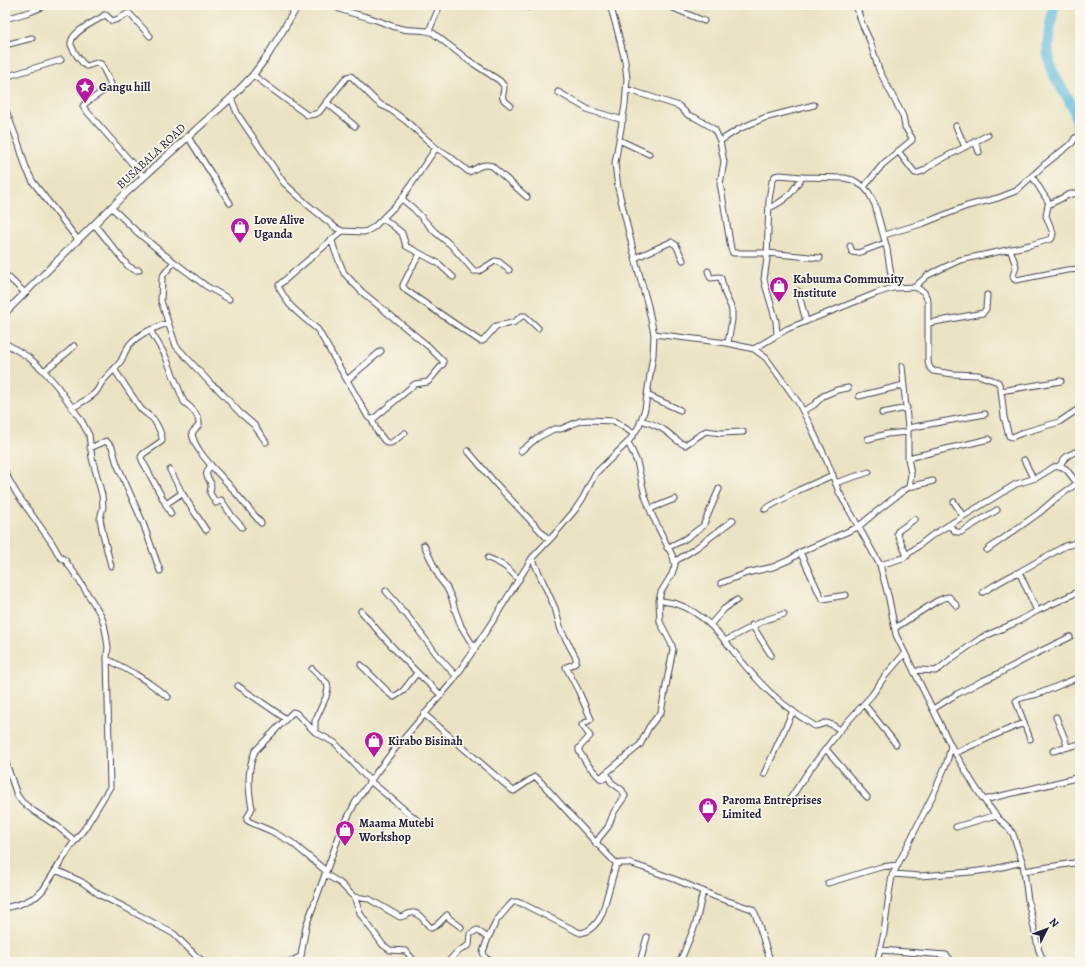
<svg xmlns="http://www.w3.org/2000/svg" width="1085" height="967" font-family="Alegreya,serif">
<rect width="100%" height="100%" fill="#fbf7ec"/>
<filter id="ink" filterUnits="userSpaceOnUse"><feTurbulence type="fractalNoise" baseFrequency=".025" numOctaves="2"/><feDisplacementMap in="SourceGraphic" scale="8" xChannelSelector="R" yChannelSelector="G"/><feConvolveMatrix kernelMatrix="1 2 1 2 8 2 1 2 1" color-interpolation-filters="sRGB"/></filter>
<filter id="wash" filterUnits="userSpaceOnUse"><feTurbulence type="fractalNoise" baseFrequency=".012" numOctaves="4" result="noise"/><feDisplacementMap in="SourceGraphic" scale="16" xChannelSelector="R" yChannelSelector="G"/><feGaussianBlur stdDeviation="0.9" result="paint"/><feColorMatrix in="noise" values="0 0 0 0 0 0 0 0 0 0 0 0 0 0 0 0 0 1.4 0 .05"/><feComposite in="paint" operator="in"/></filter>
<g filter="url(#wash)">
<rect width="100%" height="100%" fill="#eae3c3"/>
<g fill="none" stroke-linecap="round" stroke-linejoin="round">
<path stroke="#60bbde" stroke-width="11" d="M1054 5C1051 23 1046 42 1049 60 1051 76 1068 95 1074 110 1077 119 1078 129 1080 138"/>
</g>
</g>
<g filter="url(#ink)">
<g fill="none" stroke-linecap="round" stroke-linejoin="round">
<g stroke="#403f4f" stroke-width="7">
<path id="minor" d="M287 5 295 10
M332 5C345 13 362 15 376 20 385 23 393 27 403 29 413 31 424 29 433 33L468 60 500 81 504 86C504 98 498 96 510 105
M666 5 704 21
M856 5 862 24 870 41 879 70 903 116 905 127 912 138V140L883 164 864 187
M528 7 529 5
M5 19 30 12 47 5
M5 20 6 5
M429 31 440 5
M5 45 32 38
M253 75 307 115C312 115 315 115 319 112L347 77 351 76 376 101 381 105 388 108 406 121 436 148 448 155 469 172C478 168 481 163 492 166L527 197
M5 77 61 60
M626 89 679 106 688 115 694 117 708 125 715 130 720 141 724 162 720 184 722 194 731 249 733 253H767L820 258
M558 92 589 110 623 120
M231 98 238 115 284 183 308 205 336 228 342 231 363 232 367 231 374 227 400 201 436 148
M326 102 355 126
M5 108 19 145 26 168 33 182 78 240
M956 126 965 147
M188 137 230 203
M619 140 649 154
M720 141 739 129 764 118 814 105
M975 141 979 152
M898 151 915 173H917L923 171 934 163 988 135
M1032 176 1049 203
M144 177 84 108 83 106 86 103 109 87 111 84 101 64 96 63 87 66H86C81 62 77 56 74 51 73 49 72 47 71 45 69 33 94 22 102 17L104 15H106L112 21 118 19 129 13 150 36
M402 199 414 209 435 232 451 245 474 271H479L495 261 499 262 509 270
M111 207 136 231 161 252 206 286 229 299
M769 208C787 200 792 193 802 177
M383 218 402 233 406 246 438 263 453 277
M94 224 128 266 135 270H139
M342 231 279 285V288L289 304 296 311 318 330 359 401 368 417 372 420 377 431 384 440 387 443H391L405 433
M884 235 924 223 967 206 998 198 1016 191 1044 165 1072 143 1075 138 1080 136
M332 241 335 251 344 273 362 292 428 346 443 361V364L428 382 415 384 372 420
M850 246 852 252 858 253 885 243
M1010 249 1016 266 1013 276 1014 279 1016 280 1067 270 1080 269
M420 254 411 269 403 285V287L407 291 480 341H482L484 340 496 326 513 323 522 316H525L538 328
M635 258 671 242 676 245 683 260
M174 262 164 274 162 278 161 301 176 346 212 385 218 389 240 413 254 425 266 442
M708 271 710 277 711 278 719 277 721 278 725 294 731 307 732 311V320L728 343
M5 274 25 293
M915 287 924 292 928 301V357C928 363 928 367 933 371L953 374 978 375 998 382 1001 389 1004 417 1009 436 1012 437 1022 433 1059 422 1080 408
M798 291 806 321
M929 323 983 313 986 309 987 295
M150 330 165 355 184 402C191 407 200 416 199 425L192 433C194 451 218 472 229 485 240 498 250 510 261 523
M654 334 727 343 754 349 766 358 798 402 811 427 827 461 839 492 880 565 889 599 896 635 951 746 974 785 984 800 998 818 1009 828 1013 834 1023 864 1028 900 1036 938 1039 951 1044 962
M777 335 776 321 765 284 764 279 767 259 769 200 772 181 775 176 780 175 802 177 844 178 853 180 864 187 869 193 875 205 887 249 893 288
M5 343 28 357 43 370 57 386 81 420 89 435 92 458 102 495 103 507 100 519 103 534 111 566
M754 349 787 329 877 293 893 288 915 287 919 283 928 275 960 260 1030 245 1051 239 1052 238 1053 233 1046 216 1048 205 1068 195 1080 192
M114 369 141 409C145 413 147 414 151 417 156 421 163 436 162 441L143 454 141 457 142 460 171 514
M44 371 69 351 74 346
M347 380 381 351
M1001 391 1061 381
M647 395 680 410
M859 396 904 385
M72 408C80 403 89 399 95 393 98 390 100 385 102 382 108 375 115 369 121 361 124 355 126 349 130 344 140 333 154 328 168 323
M803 411 814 405 823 396 837 390 848 388
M882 413 907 408
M641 420C649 423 657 425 664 430 672 435 677 442 685 445L706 431 721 433 743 432
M908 428 985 414
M868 439 887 434 908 432
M90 448 106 441 112 447 117 464 143 523 160 571
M468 451 496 484 549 540
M521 451 537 438 554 429H561L580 421 588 420 614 421 634 434
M908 458 989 439
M1024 460 1033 478
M211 465C201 479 211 476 211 486 211 489 210 491 210 493L216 503 221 500 232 516 242 527
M1060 466C1064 456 1070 454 1080 450
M170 470 182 493 206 530
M5 471 9 480 17 494 52 543 60 557 65 560 75 574 101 615 104 624 106 634 108 647 107 657 110 787 85 828 71 846 43 890 37 896 29 900 20 904 5 908
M835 483 869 472
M909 487 933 481
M954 502 963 516
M166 504 182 493
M650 509 675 499
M765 509 799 490 833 475
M949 525 956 532H961L997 510
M424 545 440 579 447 588 452 599 455 610 461 626 475 649
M667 548 685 539 703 526 719 489
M987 550 1039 513 1055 499 1079 482
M800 552 820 595 823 599 846 595
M907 556 897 533 898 531 915 519
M488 558C503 564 508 568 519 580
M532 558 555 608 561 630 576 658V661L574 664 566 667 578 690 591 719 582 725 590 736 579 748V751L587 764 600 778
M674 562 696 548 733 520
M880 565 903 558 931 536 970 512 1016 484 1036 478 1054 467 1060 466 1066 469 1077 483
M721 583 747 573 773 567 789 560 803 551 858 527 876 512 903 491 909 487 911 474 908 458V428L902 366
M386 591 399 606 402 611 406 614 438 656 456 676
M983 592C995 585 1007 577 1019 572
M659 600C665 602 671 602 677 604 713 616 731 652 756 678 773 697 793 713 815 726 819 726 821 724 825 723 830 722 836 727 840 730
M361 611C386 641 412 669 441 695
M1037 611 1019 572 1065 546 1080 542
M710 625 724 609 737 600
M752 625 771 655
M895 628 937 601 944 598 949 597 957 606
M725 641 765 620 784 614
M107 659 135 674 149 683 168 697
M361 665 391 695 394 697 403 691 417 673
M312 669 327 683 328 688 326 697 315 721V732
M914 672 920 670 935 671 939 669 951 659 981 638 1017 622 1037 611 1080 591
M238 686 286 719
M864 704 896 744
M933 709 957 694 982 681 998 674 1035 654 1070 637
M424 714 512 790 514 791 517 789 533 778 535 777 538 779C564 807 589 837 617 864
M1056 717 1065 739 1067 746
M1030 739 1016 701C1022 696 1028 697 1034 695 1049 691 1065 682 1080 677
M826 749 867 797
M1053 751 1080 744
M955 753 995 735 1024 723
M5 760 17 795 22 802 35 812 57 826 75 841
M764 774 793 711
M790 799 808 772 840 730 872 695 885 676 905 653
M984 800 1080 777
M956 827 996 815
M596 844 599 838 608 827 614 812 625 796 622 790 611 782 608 776 603 779 600 778 640 745 649 727 661 712 673 649 671 643 660 622 659 600 661 592 672 574 675 565 673 557 653 517 645 496 637 462 628 442
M617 864 622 863H629L650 870 679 881 716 897 752 909 755 913 769 957 771 962
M56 870 82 882 100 895 126 908 174 934 195 955 204 962
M326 871 291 842 271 831 250 822 247 820V818L252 808C248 789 247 769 255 751L286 719 293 712 296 713 315 732 335 743 370 781 417 820
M1024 871 1080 862
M325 874 340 883 354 897 361 915 383 945 390 950 406 951 415 962
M893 874 920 876 971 872 994 869 1022 862
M828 883 881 867 898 865
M354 897 369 899 400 917C405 917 407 913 412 913 419 911 426 924 431 928L437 925 447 915 450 919 461 927
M880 950 946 955 950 959V962
M289 962 300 957
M300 962 306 926 341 831 355 803 376 773 394 750 453 681 494 619 532 558 553 536 575 510 583 498 595 474 601 468 628 442 634 434 639 426 645 409 647 395 653 355 654 334 648 306 637 266 618 188 615 163 625 105 627 79 625 61 617 29 610 5
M448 962 457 952 469 945 470 934 477 930 488 938
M493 962 485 958 483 952 488 938 497 920 509 906 513 902H517L523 904 580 933C590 932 598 923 602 914L616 865 617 864
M640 962 647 937
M680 962 696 923 703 891
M877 962 884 933 889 894 892 876 934 793 947 762 951 746"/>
</g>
<g stroke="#403f4f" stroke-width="8">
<path id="tertiary" d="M5 313 78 240 126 193 231 98 253 75 268 55 298 5"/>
</g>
<use href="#minor" stroke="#fff" stroke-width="5"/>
<use href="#tertiary" stroke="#fff" stroke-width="6"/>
</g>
</g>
<defs>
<g id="sight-pin" transform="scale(1)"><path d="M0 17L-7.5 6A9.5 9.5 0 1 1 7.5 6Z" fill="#b5179e" stroke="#fbf7ec"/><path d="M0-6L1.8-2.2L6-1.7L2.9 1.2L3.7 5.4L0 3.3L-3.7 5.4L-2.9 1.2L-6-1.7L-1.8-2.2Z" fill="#fff"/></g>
<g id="shop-pin" transform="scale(1)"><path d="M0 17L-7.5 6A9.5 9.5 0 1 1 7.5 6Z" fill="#b5179e" stroke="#fbf7ec"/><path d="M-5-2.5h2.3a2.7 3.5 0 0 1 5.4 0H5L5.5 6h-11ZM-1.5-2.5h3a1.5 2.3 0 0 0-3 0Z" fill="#fff"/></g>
</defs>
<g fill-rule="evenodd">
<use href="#sight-pin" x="85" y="87"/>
<use href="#shop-pin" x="240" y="227"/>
<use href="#shop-pin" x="779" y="286"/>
<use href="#shop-pin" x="374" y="741"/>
<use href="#shop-pin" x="708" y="807"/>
<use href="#shop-pin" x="345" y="830"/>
</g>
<g text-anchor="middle" stroke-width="3.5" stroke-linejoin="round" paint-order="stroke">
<g font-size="12" font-weight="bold" fill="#22223b" stroke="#fbf7ec" text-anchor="start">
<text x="99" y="91">Gangu hill</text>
<text x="254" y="224">Love Alive<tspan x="254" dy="14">Uganda</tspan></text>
<text x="793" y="283">Kabuuma Community<tspan x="793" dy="14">Institute</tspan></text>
<text x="388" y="745">Kirabo Bisinah</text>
<text x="722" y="804">Paroma Entreprises<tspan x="722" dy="14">Limited</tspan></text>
<text x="359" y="827">Maama Mutebi<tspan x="359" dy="14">Workshop</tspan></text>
</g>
<g font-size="12" fill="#22223b" stroke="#fbf7ec">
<text transform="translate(151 156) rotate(-43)" y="4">BUSABALA ROAD</text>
</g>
</g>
<rect width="1085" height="967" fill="none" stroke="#fbf7ec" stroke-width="20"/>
<g transform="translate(1047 929) rotate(48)" stroke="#fbf7ec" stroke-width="3" paint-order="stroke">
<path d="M0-3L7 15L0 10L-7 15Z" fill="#22223b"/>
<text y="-6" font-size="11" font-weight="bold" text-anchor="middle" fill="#22223b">N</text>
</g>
</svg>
